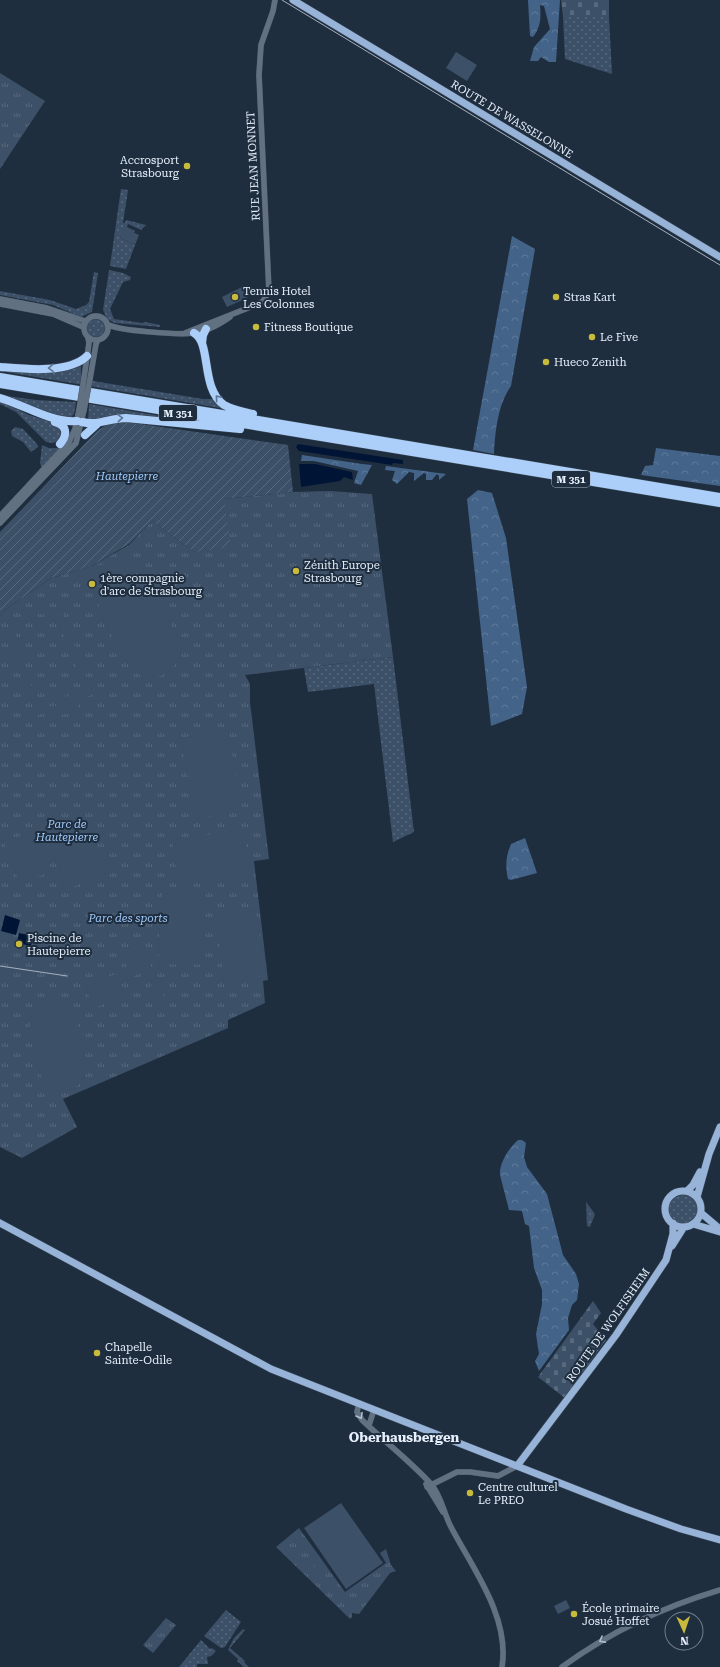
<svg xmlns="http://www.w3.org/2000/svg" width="720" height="1667" font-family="'Roboto Serif',serif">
<defs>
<pattern id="grass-dots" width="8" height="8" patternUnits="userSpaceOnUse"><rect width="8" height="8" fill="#3c5068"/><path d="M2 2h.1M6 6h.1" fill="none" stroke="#586a7e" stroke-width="1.8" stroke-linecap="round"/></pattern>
<pattern id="forest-crowns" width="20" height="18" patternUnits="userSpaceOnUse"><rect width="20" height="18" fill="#436389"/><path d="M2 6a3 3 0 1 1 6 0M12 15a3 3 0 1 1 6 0" fill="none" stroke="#5e7a9b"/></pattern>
<pattern id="cemetery-stones" width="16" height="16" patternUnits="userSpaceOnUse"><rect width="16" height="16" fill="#3c5068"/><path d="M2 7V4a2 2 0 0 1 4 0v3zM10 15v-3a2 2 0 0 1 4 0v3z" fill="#586a7e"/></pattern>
<pattern id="park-tufts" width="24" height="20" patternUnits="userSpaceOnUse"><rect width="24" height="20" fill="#3c5068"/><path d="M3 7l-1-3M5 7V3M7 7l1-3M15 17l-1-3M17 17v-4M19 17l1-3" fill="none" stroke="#586a7e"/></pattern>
<pattern id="garden-furrows" width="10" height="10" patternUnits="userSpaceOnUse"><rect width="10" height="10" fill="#3c5068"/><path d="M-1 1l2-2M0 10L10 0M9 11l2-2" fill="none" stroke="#586a7e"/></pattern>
</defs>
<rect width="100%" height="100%" fill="#1f2e3f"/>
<path fill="url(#grass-dots)" d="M563 17H609L612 74 565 59Z
M121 189 128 190 123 223H125L126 220 146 225 141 230 128 224 127 227 135 231 134 233 124 229 120 238 135 245 126 269 110 266Z
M109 270 123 273 131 277 130 280 123 282 110 309 114 319 142 323 145 322 160 325V327L115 323 107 319 103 310Z
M94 272 98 273 92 312 81 317 53 305 0 295V291L50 300 76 309 86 305 89 302Z
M87 328a9 9 0 1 1 18 0a9 9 0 1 1-18 0Z
M81 366V379L203 399H216L226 409 0 371V370H67Z
M7 396 36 400 76 402 74 414 70 418 39 410Z
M0 401 29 415 58 424 63 428 60 440 53 443 46 442 16 412 0 404Z
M89 404 190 421H88Z
M15 427 23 429 37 444 38 447 31 452 23 442 12 436 11 431Z
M42 445 49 448H60L42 468 40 463Z
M393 657 414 832 393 842 374 684 308 692 304 668Z
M668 1210a15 15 0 1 1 30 0a15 15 0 1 1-30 0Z
M586 1202 595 1214 590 1227 587 1226Z
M226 1610 241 1622 225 1647 221 1648 204 1636Z
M243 1629 245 1630 230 1648 245 1661 244 1662 249 1667H244L237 1661 238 1659 228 1650 234 1638Z
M201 1640 210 1649 212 1648 216 1651 211 1656 207 1657 208 1664H197V1667H179Z"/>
<path fill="url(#forest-crowns)" d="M528 0H560L556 62H549L541 57 538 61H530L534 47 550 29 544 6 540 5C541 17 541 27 533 37L530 36Z
M512 236 535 249 511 386C498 404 495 432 494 454L473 450Z
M656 448 720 456V486L641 475 645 466 653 465Z
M302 455 362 464 372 465 361 485 354 483 358 471 314 461H301Z
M386 466 446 474 439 480V476L437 474 432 480H426V474L424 473 414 481V473L409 472 397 484 392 480 395 471 385 470Z
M478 490 492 493 506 538 527 687 522 714 491 726 467 499Z
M525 838 537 873 511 880 508 879C505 865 506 856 511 844Z
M518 1140H522L526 1143 524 1157 527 1167 547 1194 563 1255 576 1274 579 1284 577 1300 572 1305 568 1318 569 1330 539 1371 535 1361 539 1354 536 1334 542 1304V1290L534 1268 529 1226 525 1224 522 1211 509 1210 500 1175C499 1163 509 1148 518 1140Z"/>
<path fill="url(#cemetery-stones)" d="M561 0H609V17H563Z
M593 1301 601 1313 593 1324 606 1340 590 1362 592 1364 566 1399 538 1377Z"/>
<path fill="url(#park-tufts)" d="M0 73 45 101 0 169Z
M330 491 372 494 393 657 245 675 250 684V702L269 859 254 861 268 980 263 981 265 1003 228 1020V1028L63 1099 77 1127 22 1158 0 1147V616L5 610 51 578 90 567 129 545 152 521 194 552 224 499 293 492Z
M299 1528 345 1592 386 1563 380 1553 386 1549 391 1565 396 1571 390 1573 359 1614 352 1613V1617L350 1619 276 1547Z
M166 1618 176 1625 153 1653 143 1645Z"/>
<path fill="url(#garden-furrows)" d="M120 421 288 445 293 492 224 499 231 547 194 552 152 521 129 544 90 567 51 578 5 610 0 616V532L97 431 108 424Z"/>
<path fill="#3c5068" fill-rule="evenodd" d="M456 52 477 65 467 81 446 68Z
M124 228 139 235 135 245 120 238Z
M242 287 247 298 227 307 222 297Z
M130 562 135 571 85 592 76 571 93 566Z
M126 578 141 582 149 589 181 641C185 664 158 688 137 673 128 666 123 654 118 645 101 619 81 590 126 578Z
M41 608 53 610 60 608 93 694C82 698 79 709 68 713 57 717 47 711 37 715L4 629C19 623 20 608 41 608ZM37 614C44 614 50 615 55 620 62 626 80 673 81 683 82 691 77 700 70 704L65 689 63 690 67 704 62 691H59L63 705C59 705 52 707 48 706 34 703 22 659 17 646 14 634 18 622 30 616L37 631 39 630 33 615 40 630 42 629Z
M228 730 242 811 195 819 181 738Z
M11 741 24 743 23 751 9 749Z
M85 815 108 873 67 889 44 831Z
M36 830 52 871 20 884 4 842Z
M244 830 250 875 178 885 172 839Z
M178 892 206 895 202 965 186 964V966L158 962 162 893 178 894Z
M242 909V912L256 910 265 975 239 981 238 979 224 981 216 915 230 914V911Z
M144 948 152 969 131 977 123 957Z
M116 974 125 995 94 1008 85 987Z
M152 978 164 979 163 1003 150 1002Z
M48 1003C55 1002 62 1003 67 1008 77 1016 79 1030 81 1041 85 1058 91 1085 68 1090 44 1095 38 1069 34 1052 31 1040 27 1027 32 1016 35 1009 41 1005 48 1003Z
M341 1503 383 1563 346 1589 304 1528Z
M317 1553 329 1571 322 1576 309 1558Z
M566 1600 570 1608 558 1614 554 1606Z"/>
<path fill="#001535" d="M298 444 403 460V464L393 463 392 465 299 451 296 447Z
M299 464H315L352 472 353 480 344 477 340 481 301 487Z
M5 915 20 920 16 935 1 931Z
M19 933 33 936 31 946 17 943Z"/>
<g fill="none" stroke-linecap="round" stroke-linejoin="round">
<g stroke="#3b4959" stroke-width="6">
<path id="minor" d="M0 299 47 308 85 321
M0 304 53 314 83 327
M84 328a12 12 0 1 1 24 0a12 12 0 1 1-24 0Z
M107 324C117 331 180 335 193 333 205 332 220 324 230 317
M185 333 258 304 263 301 269 292 259 75 261 45 273 11 275 0
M84 378 89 343 88 338
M90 379 96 344 98 340
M0 516 69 442 75 429 79 410
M0 523 76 443 84 410
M359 1403 357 1412 362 1420C384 1441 410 1461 431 1484 441 1495 444 1514 451 1527 473 1569 510 1617 502 1667
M369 1425 374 1410
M426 1484 443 1512
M427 1487 457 1472H470L498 1476 517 1466
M562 1667C610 1632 663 1607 720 1590"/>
</g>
<g stroke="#3b4959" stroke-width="8">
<path id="major" d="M293 0 720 257
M687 1191 693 1185 700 1172
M665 1209a18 18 0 1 1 36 0a18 18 0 1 1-36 0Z
M697 1197 709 1154 720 1127
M701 1213 720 1229
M0 1223 271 1369 626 1509 681 1529 720 1540
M693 1224 720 1232
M672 1246 684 1227
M517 1466 616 1335 666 1260 673 1234V1223"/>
</g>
<g stroke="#3b4959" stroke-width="9">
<path id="highway" d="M194 333C212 343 200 388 224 405 233 410 244 412 253 414
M202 343 203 335 206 329
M0 367C24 369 69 374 87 356
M0 377 720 497
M0 384 720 503
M0 398C25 405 51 423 77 421
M55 422C67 425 68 435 60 444
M82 422C98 426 110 418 126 418L240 429
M85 435 97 424"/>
</g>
<use href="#minor" stroke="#627182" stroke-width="5.5"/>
<use href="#major" stroke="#97b4d8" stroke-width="7"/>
<use href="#highway" stroke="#accffa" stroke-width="8"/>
<path stroke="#a5b0be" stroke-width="1" d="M282 0 720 265
M0 966 67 976"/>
<g stroke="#3b4959" stroke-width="6" stroke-linecap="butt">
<path id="minor-bridge" d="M79 410 84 378
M84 410 90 379"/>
</g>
<use href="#minor-bridge" stroke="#627182" stroke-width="5.5"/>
</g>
<defs><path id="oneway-chevron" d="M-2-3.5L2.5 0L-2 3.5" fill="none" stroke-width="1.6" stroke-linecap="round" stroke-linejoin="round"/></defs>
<g stroke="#5e7693">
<use href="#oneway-chevron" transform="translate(51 368) rotate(178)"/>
<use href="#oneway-chevron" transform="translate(218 398) rotate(-131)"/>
<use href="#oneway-chevron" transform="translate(120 418) rotate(-3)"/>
</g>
<g stroke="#b2bdcb">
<use href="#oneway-chevron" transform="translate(360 1416) rotate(61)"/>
<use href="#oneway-chevron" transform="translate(602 1640) rotate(151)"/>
</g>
<g fill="#c8bb3b" stroke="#1f2e3f" stroke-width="1.5">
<circle cx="187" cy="166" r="4"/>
<circle cx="235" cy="297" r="4"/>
<circle cx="556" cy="297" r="4"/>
<circle cx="256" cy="327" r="4"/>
<circle cx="592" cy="337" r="4"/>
<circle cx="546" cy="362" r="4"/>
<circle cx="296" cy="571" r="4"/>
<circle cx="92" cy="584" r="4"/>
<circle cx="19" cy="944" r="4"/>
<circle cx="97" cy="1353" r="4"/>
<circle cx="470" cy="1493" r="4"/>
<circle cx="574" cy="1614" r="4"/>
</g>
<g text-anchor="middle" stroke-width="4" stroke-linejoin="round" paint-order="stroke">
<g fill="#1f2e3f" stroke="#abb6c3" stroke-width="1">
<rect x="159" y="405" width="38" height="16" rx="3"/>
<rect x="552" y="471" width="38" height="16" rx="3"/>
</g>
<g font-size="10" font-weight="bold" fill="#e7f0fc">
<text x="178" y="417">M 351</text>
<text x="571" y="483">M 351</text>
</g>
<g font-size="11" fill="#e7f0fc" stroke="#1f2e3f">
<text transform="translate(512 119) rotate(31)" y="4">ROUTE DE WASSELONNE</text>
<text transform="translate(253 166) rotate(-93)" y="4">RUE JEAN MONNET</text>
<text transform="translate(608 1325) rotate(-55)" y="4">ROUTE DE WOLFISHEIM</text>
</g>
<g font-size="11" fill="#e7f0fc" stroke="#1f2e3f" text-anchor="start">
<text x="179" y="164" text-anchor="end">Accrosport<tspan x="179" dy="13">Strasbourg</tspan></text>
<text x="243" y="295">Tennis Hotel<tspan x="243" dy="13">Les Colonnes</tspan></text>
<text x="564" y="301">Stras Kart</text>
<text x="264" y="331">Fitness Boutique</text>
<text x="600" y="341">Le Five</text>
<text x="554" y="366">Hueco Zenith</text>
<text x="304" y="569">Zénith Europe<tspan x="304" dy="13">Strasbourg</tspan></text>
<text x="100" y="582">1ère compagnie<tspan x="100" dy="13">d'arc de Strasbourg</tspan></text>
<text x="27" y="942">Piscine de<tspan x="27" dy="13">Hautepierre</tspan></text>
<text x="105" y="1351">Chapelle<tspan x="105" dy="13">Sainte-Odile</tspan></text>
<text x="478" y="1491">Centre culturel<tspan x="478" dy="13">Le PREO</tspan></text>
<text x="582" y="1612">École primaire<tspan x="582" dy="13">Josué Hoffet</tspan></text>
</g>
<g font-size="11" font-style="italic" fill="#a0c8f9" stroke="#1f2e3f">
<text x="127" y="480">Hautepierre</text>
<text x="67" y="828">Parc de<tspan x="67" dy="13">Hautepierre</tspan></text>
<text x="128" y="922">Parc des sports</text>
</g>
<g font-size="13" font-weight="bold" fill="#e7f0fc" stroke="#1f2e3f">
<text x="404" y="1442">Oberhausbergen</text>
</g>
</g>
<g transform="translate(684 1631) rotate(177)"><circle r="19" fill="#1f2e3f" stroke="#6f7c8b"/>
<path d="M0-3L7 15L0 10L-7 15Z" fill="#c8bb3b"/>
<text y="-6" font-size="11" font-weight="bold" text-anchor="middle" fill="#e7f0fc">N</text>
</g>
</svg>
